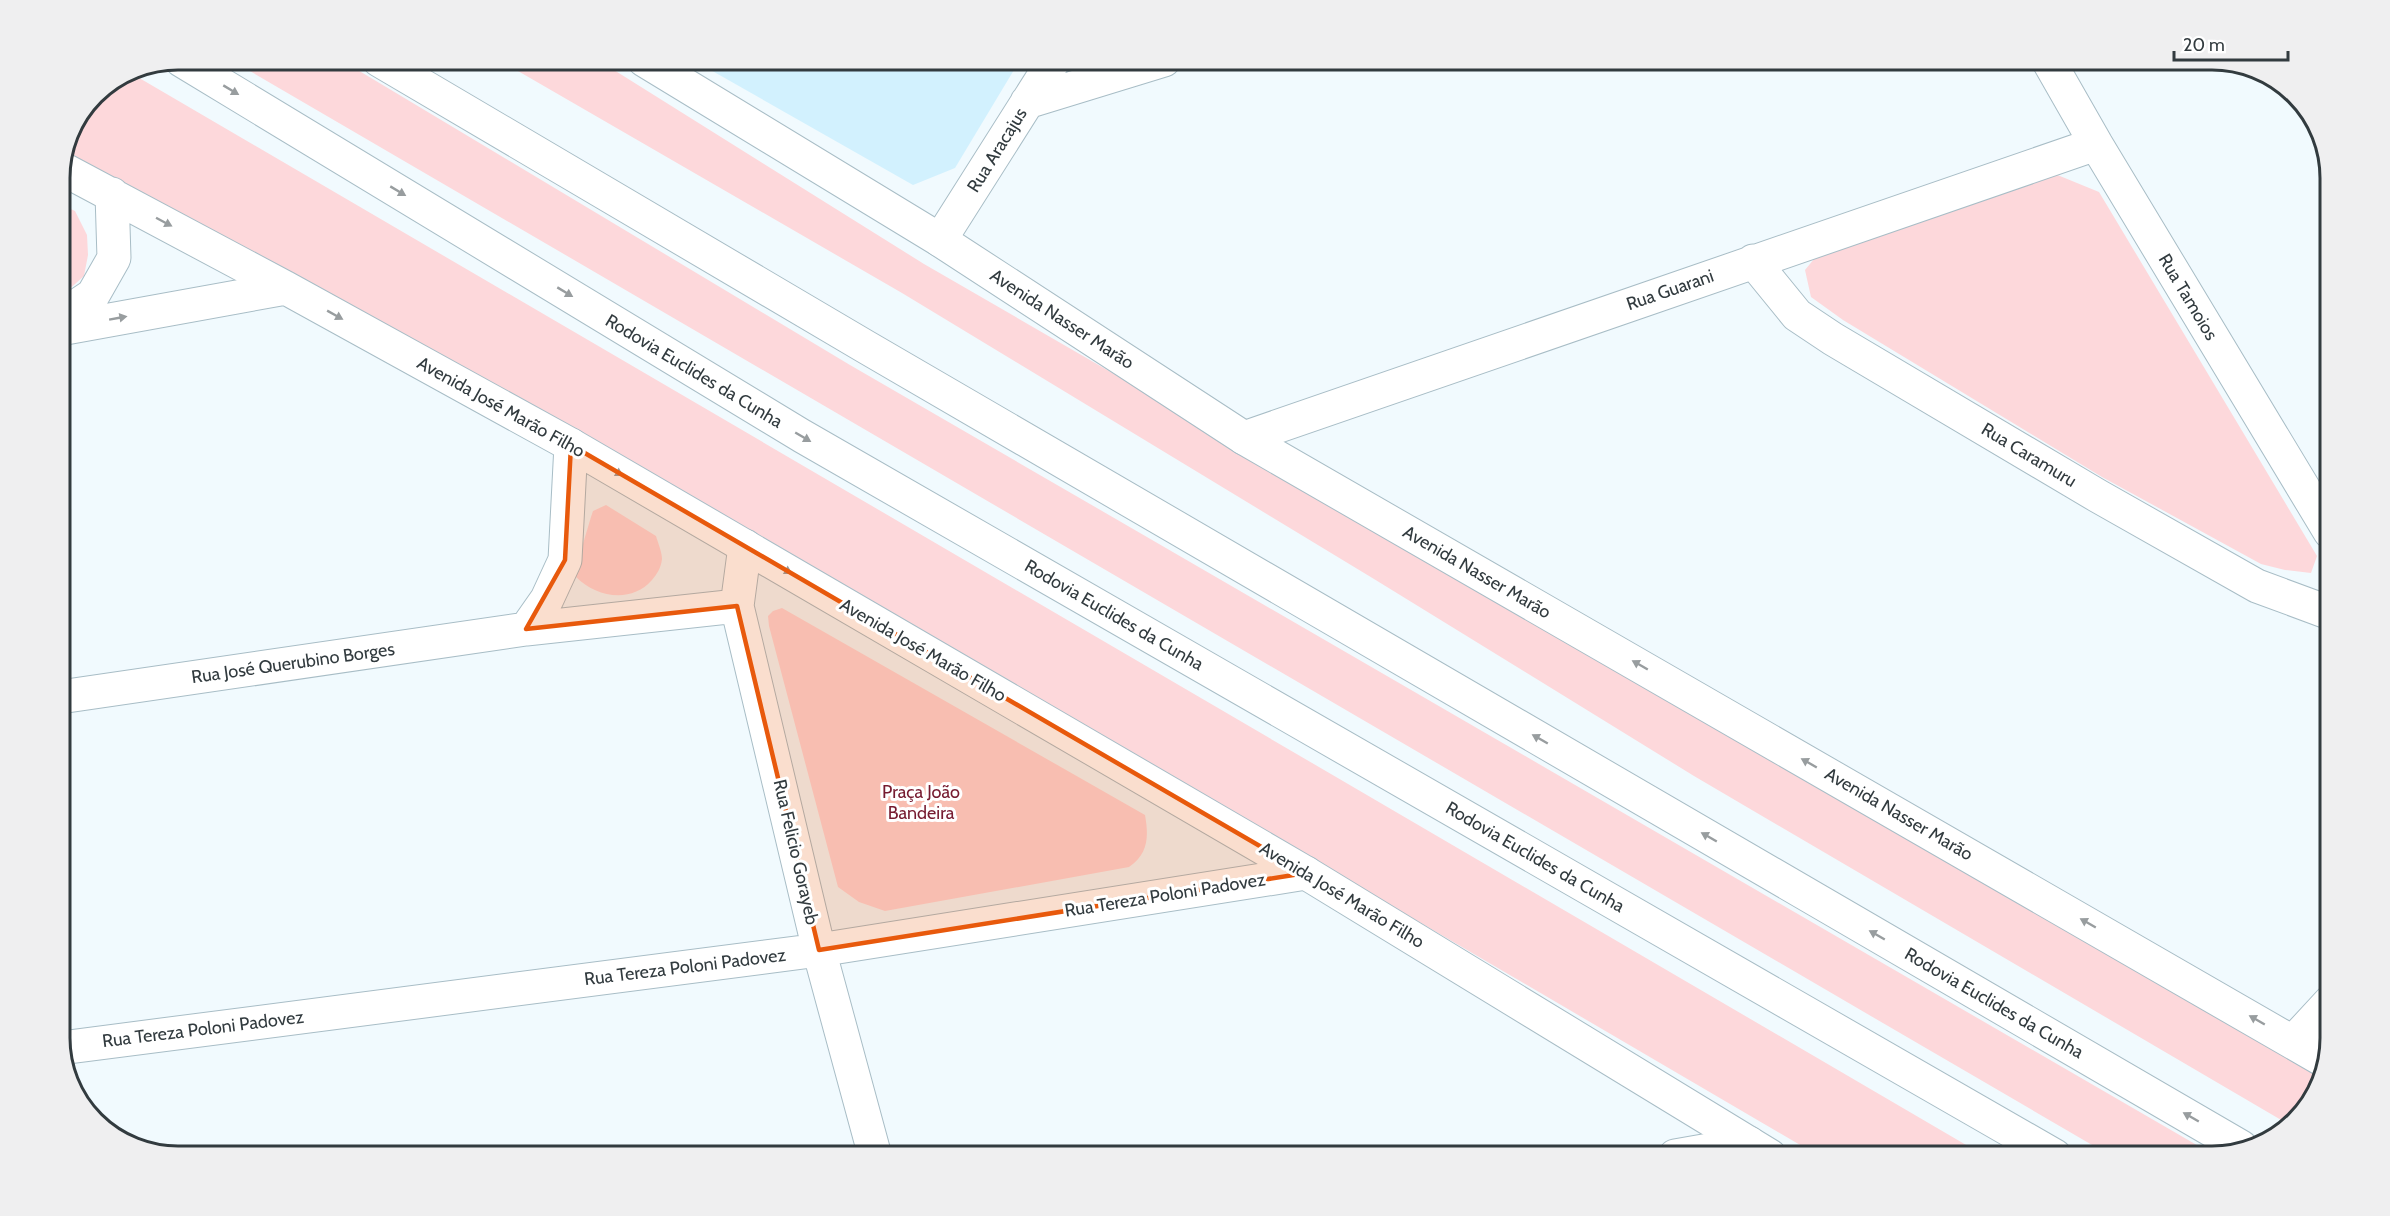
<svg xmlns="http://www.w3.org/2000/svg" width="2390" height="1216" font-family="Cabin,sans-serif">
<rect width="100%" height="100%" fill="#f1fafe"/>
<path fill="#d2f1fe" d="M693 60H1020L955 168 913 185Z"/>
<path fill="#fdd8db" d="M231 60H341L850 365 2214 1155 2111 1156Z
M499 60H598L924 264 2301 1060 2321 1078 2318 1090 2288 1124 1694 776 1374 579 902 293Z
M129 72 1985 1156H1819L1315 861 349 304 65 151 69 133 95 94Z
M2055 174 2099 192 2317 556 2311 573 2285 570 2261 564 2102 477 1843 320 1811 297 1805 270 1819 253Z
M60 204 75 211 87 235 88 255 84 276 65 293 60 294Z
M606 505 656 536C658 543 662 552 662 559 661 568 657 574 652 580 631 604 596 597 576 577V567L591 517 593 511Z
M782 608 1145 815C1149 837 1148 854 1129 867L885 911 859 902 838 887 769 626 768 616 773 611Z"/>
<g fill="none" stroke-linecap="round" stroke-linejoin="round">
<g stroke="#a8bdc6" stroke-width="35">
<path id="street" d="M2048 60 2096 144 2330 532
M1027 102 1164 60
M940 240 1054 60
M1753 261 1797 315 1833 339 2098 496 2257 586 2330 613
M1244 438 2096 144
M745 546 737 606 819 950 875 1156
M526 629 547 599 565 560 571 445
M60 697 526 629 737 606
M2294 1041 2330 1002
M61 1048 819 950 1306 873
M1675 1156 1749 1143"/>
</g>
<g stroke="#a8bdc6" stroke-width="35">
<path id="secondary" d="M644 60 940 240 1244 438 2325 1061
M61 168 286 288 571 445 1306 873 1770 1156
M60 317 93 295 114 258 112 194
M60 329 286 288"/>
</g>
<g stroke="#a8bdc6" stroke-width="35">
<path id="highway" d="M181 60 802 436 2055 1156
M379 60 866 347 2241 1147"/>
</g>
<use href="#street" stroke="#fff" stroke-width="33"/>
<use href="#secondary" stroke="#fff" stroke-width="33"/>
<use href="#highway" stroke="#fff" stroke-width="33"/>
</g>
<defs><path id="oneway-solid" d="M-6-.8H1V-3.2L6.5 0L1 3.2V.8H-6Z" transform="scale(1.5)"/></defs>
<g fill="#989d9f">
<use href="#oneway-solid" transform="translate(231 90) rotate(31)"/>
<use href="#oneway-solid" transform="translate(398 191) rotate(31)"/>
<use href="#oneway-solid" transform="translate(164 222) rotate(28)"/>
<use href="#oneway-solid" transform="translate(565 292) rotate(31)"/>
<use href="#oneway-solid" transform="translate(335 315) rotate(29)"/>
<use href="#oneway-solid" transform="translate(118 318) rotate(-10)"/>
<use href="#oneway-solid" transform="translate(803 437) rotate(30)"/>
<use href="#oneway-solid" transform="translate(615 471) rotate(30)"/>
<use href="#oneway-solid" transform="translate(784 569) rotate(30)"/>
<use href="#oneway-solid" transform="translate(1640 665) rotate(-150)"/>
<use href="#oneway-solid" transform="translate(1540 739) rotate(-150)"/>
<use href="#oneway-solid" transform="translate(1809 763) rotate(-150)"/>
<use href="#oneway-solid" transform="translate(1709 837) rotate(-150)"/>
<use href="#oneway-solid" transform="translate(2088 923) rotate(-150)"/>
<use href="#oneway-solid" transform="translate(1877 935) rotate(-150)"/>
<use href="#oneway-solid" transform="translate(2257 1020) rotate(-150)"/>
<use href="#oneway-solid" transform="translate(2191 1117) rotate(-150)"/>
</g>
<path fill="#e8590c" fill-opacity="0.2" stroke="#e8590c" stroke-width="4.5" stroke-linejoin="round" d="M571 445 1306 873 819 950 737 606 526 629 565 560Z"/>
<g text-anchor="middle" stroke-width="6" stroke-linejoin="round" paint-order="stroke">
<g font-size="18" fill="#323b3f" stroke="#fff">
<text transform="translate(997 150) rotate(-58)" y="6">Rua Aracajus</text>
<text transform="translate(1670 290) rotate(-19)" y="6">Rua Guarani</text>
<text transform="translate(2188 297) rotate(59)" y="6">Rua Tamoios</text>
<text transform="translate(1062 319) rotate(33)" y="6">Avenida Nasser Marão</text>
<text transform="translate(694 371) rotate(31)" y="6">Rodovia Euclides da Cunha</text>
<text transform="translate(501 407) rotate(29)" y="6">Avenida José Marão Filho</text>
<text transform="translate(2029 455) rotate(31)" y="6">Rua Caramuru</text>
<text transform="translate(1477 572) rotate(30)" y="6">Avenida Nasser Marão</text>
<text transform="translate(1114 615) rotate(30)" y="6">Rodovia Euclides da Cunha</text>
<text transform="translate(923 650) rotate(30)" y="6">Avenida José Marão Filho</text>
<text transform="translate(293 663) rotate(-8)" y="6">Rua José Querubino Borges</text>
<text transform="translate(1899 814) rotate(30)" y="6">Avenida Nasser Marão</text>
<text transform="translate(796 852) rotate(77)" y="6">Rua Felicio Gorayeb</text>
<text transform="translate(1535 857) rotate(30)" y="6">Rodovia Euclides da Cunha</text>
<text transform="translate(1165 895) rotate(-9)" y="6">Rua Tereza Poloni Padovez</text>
<text transform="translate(1342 895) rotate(31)" y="6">Avenida José Marão Filho</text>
<text transform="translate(685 967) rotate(-7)" y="6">Rua Tereza Poloni Padovez</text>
<text transform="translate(1994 1003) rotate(30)" y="6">Rodovia Euclides da Cunha</text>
<text transform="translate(203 1029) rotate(-7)" y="6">Rua Tereza Poloni Padovez</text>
</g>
<g font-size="18" fill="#761b30" stroke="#fff">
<text x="921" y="798">Praça João<tspan x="921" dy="21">Bandeira</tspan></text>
</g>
</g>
<path d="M0 0H2390V1216H0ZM178 70H2212A108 108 0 0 1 2320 178V1038A108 108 0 0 1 2212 1146H178A108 108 0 0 1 70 1038V178A108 108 0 0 1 178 70Z" fill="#efeff0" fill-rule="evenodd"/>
<path fill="none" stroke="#323b3f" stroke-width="3" d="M178 70H2212A108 108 0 0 1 2320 178V1038A108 108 0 0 1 2212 1146H178A108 108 0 0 1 70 1038V178A108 108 0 0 1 178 70Z"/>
<path d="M2174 51v9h114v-9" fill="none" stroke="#323b3f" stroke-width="3"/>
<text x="2183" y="51" font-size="18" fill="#323b3f" stroke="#ffffff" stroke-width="4.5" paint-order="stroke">20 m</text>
</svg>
